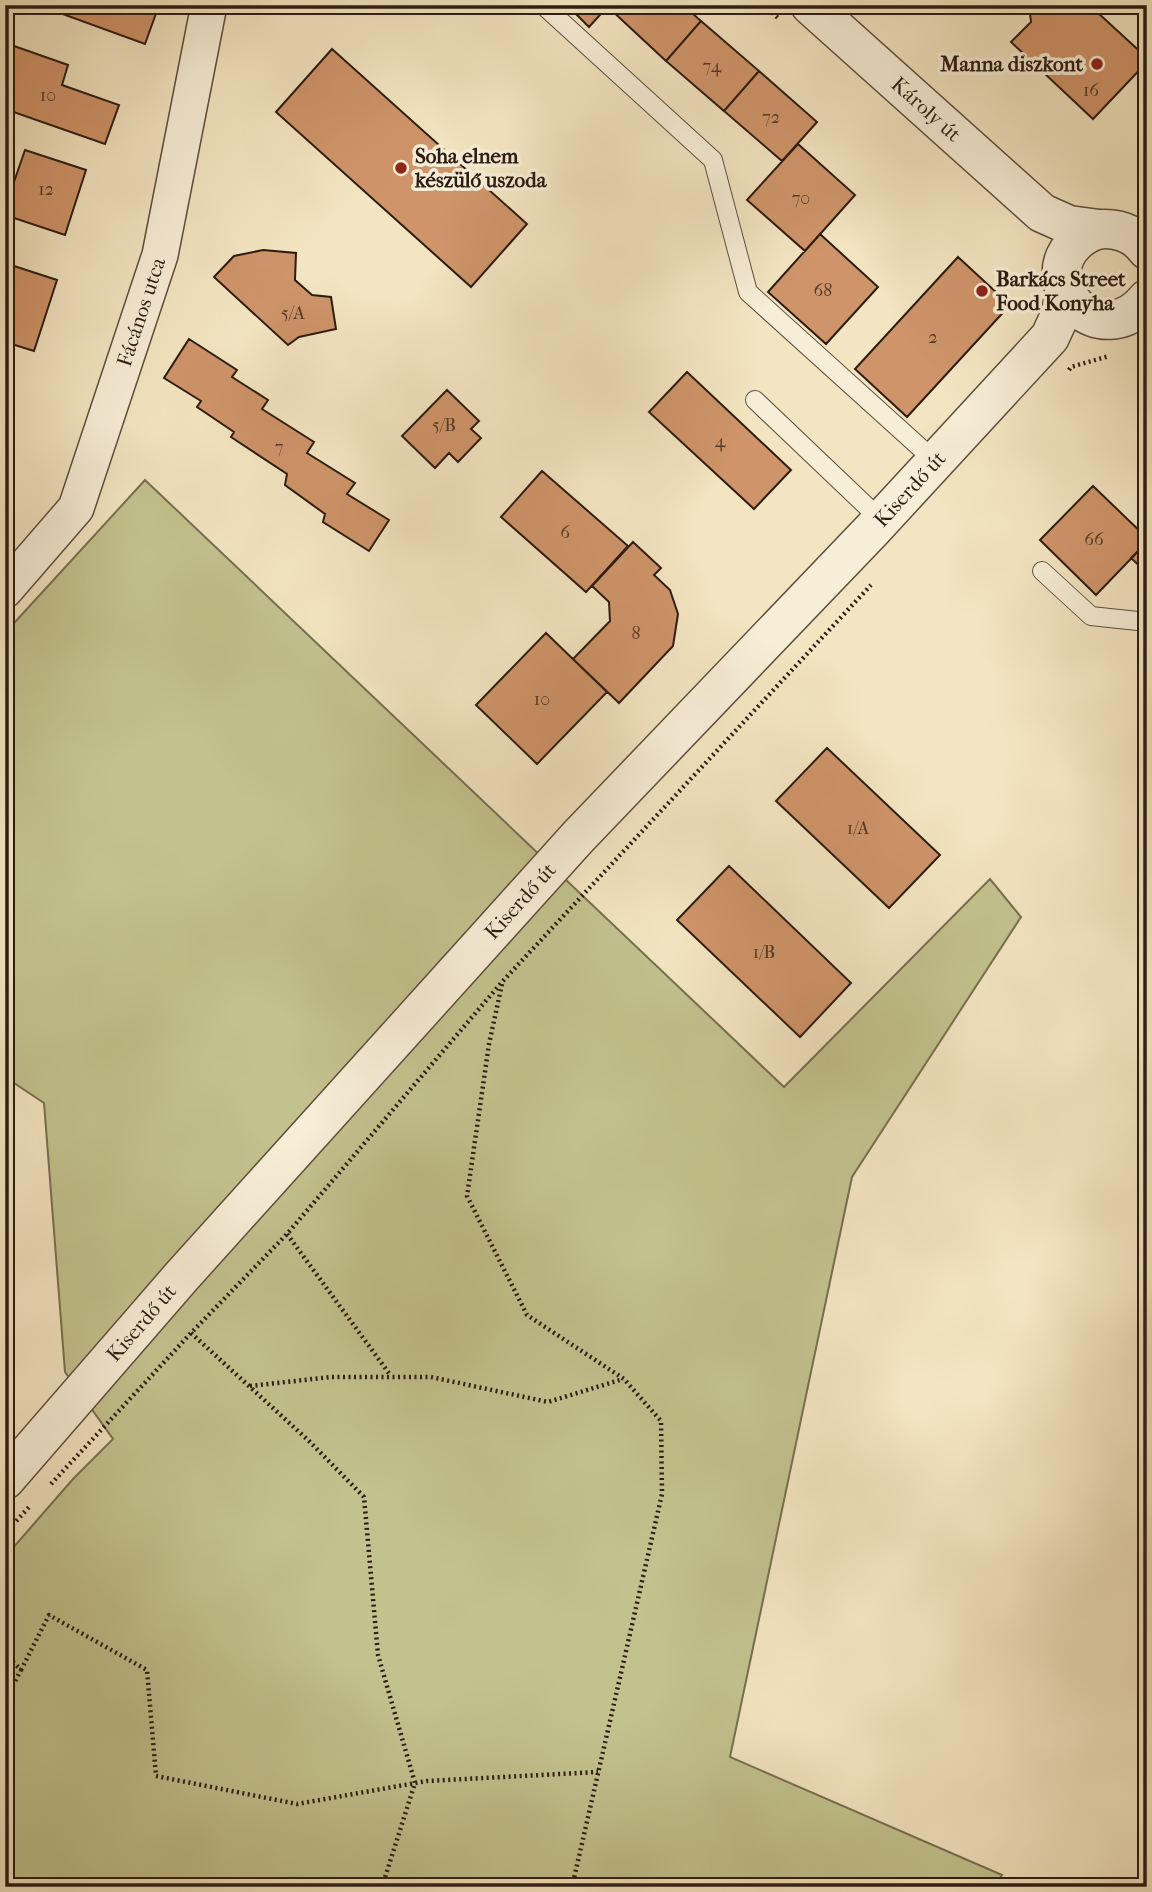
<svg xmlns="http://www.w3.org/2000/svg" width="1152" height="1892" font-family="'IM FELL French Canon',serif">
<rect width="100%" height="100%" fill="#f3e5c1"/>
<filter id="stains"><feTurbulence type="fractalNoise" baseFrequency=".00286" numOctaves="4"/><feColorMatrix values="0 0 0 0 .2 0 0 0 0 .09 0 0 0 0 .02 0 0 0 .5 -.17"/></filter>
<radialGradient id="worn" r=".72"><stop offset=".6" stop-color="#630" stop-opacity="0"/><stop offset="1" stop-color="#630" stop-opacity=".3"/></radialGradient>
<path fill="#c2c28e" stroke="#776f50" stroke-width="2" d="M145 480 784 1087 990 879 1021 917 852 1177 730 1757 1002 1875 994 1887H5V1557L73 1479 113 1439 65 1372 44 1103 5 1077V633Z"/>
<path fill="#cf9469" stroke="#2c1c12" stroke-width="2" d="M38 5H159L145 44Z
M567 5H609L589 27Z
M609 5H683L701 21 666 61 608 7Z
M1029 5H1104L1097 12 1147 58V62L1093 119 1011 42 1031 22Z
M701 21 759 71 724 111 666 61Z
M14 46 68 65 62 85 119 105 105 144 5 109V70Z
M332 49 527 224 471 287 276 112Z
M759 71 817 122 782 161 724 111Z
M798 144 855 195 805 251 747 200Z
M25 150 86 170 65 235 5 215V208Z
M820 234 878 287 826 344 768 292Z
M263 250 296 253 295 280 312 295 331 297 336 329 299 337 288 345 214 277 234 256Z
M958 257 1010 305 907 417 855 369Z
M14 266 57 280 34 351 5 342V290Z
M189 339 237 370 232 377 268 400 262 409 314 442 307 453 355 483 347 494 389 520 369 551 323 522 325 514 285 485 287 474 231 437 234 432 197 407 201 401 164 378Z
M687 372 791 470 754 509 649 412Z
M447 390 479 421 471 429 481 438 458 462 449 453 435 468 402 436Z
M542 471 628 546 586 592 501 517Z
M1093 486 1147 538V542L1096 595 1040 540Z
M633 542 661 568 654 575 670 590 678 614 673 646 619 703 573 659 610 621 609 602 592 586Z
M1147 542V573L1131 558Z
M546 633 607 692 537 764 476 705Z
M827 748 940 855 889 908 776 801Z
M729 866 851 983 800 1037 677 920Z"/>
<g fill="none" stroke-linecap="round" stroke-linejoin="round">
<g stroke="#5e4e3e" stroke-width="20">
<path id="service" d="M543 5 713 160 748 292 935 461
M755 400 881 520
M1042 571 1091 616 1147 622"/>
</g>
<g stroke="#5e4e3e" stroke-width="38">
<g id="minor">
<path id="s1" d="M5 590 76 508 160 255 209 5"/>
</g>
</g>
<g stroke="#5e4e3e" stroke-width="41">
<g id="tertiary">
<path id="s2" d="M810 5 1042 213 1069 225 1099 229"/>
<path d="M1147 250C1137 236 1122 229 1105 229 1094 229 1084 235 1076 242 1031 285 1102 355 1147 299"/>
<path id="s3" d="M5 1480 182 1276 578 837 873 529 1050 337 1061 313 1065 291"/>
</g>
</g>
<path stroke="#2c1c12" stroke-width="4.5" stroke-dasharray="2 3.5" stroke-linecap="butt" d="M764 5 778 18
M1069 370 1071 367 1109 356
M502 984 489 1044 467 1196 527 1315 624 1379 661 1421 662 1494 572 1887
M287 1234 391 1376
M191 1333 309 1441 364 1497 378 1655 415 1783 382 1887
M250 1386 331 1377H431L548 1402 623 1379
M51 1484 191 1333 287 1234 502 982 871 585
M5 1533 31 1505
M5 1654 21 1670 5 1700
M21 1670 49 1615 147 1670 156 1776 297 1804 427 1781 598 1772"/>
<use href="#service" stroke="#f7eed7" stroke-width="18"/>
<use href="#minor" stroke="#f7eed7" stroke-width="35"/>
<use href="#tertiary" stroke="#f7eed7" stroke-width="38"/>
</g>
<g fill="#8f2418" stroke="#f7eed7" stroke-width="2.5">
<circle cx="1097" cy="64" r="7"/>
<circle cx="401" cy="168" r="7"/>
<circle cx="982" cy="291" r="7"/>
</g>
<g text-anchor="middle" stroke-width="7" stroke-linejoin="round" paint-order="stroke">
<g font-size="18" fill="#553a28">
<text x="712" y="72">74</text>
<text x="1091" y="96">16</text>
<text x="48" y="101">10</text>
<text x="771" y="123">72</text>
<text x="46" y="195">12</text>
<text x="801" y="204">70</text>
<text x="823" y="296">68</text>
<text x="293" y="319">5/A</text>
<text x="933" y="343">2</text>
<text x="444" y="431">5/B</text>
<text x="720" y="447">4</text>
<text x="279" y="453">7</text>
<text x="565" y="538">6</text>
<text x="1094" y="545">66</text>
<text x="636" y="639">8</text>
<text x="542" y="705">10</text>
<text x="858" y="834">1/A</text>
<text x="764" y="958">1/B</text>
</g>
<g font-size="21" font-weight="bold" fill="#2c1c12" stroke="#f7eed7" text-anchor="start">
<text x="1083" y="71" text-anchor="end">Manna diszkont</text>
<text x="415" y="163">Soha elnem<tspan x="415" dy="24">készülő uszoda</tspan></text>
<text x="996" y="286">Barkács Street<tspan x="996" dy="24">Food Konyha</tspan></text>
</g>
<g font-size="21" fill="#2c1c12" stroke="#f7eed7">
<text dy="7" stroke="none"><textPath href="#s2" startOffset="156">Károly út</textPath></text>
<text dy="7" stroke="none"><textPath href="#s1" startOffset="315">Fácános utca</textPath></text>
<text dy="7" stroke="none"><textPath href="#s3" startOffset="1342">Kiserdő út</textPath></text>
<text dy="7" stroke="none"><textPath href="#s3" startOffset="775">Kiserdő út</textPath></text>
<text dy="7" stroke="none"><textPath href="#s3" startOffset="208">Kiserdő út</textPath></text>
</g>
</g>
<rect width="1152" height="1892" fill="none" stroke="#f3e5c1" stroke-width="28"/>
<rect x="7" y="7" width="1138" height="1878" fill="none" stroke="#2c1c12" stroke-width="3.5"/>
<rect x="14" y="14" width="1124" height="1864" fill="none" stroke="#2c1c12" stroke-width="2"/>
<rect width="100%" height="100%" filter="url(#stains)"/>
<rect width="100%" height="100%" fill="url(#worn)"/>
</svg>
